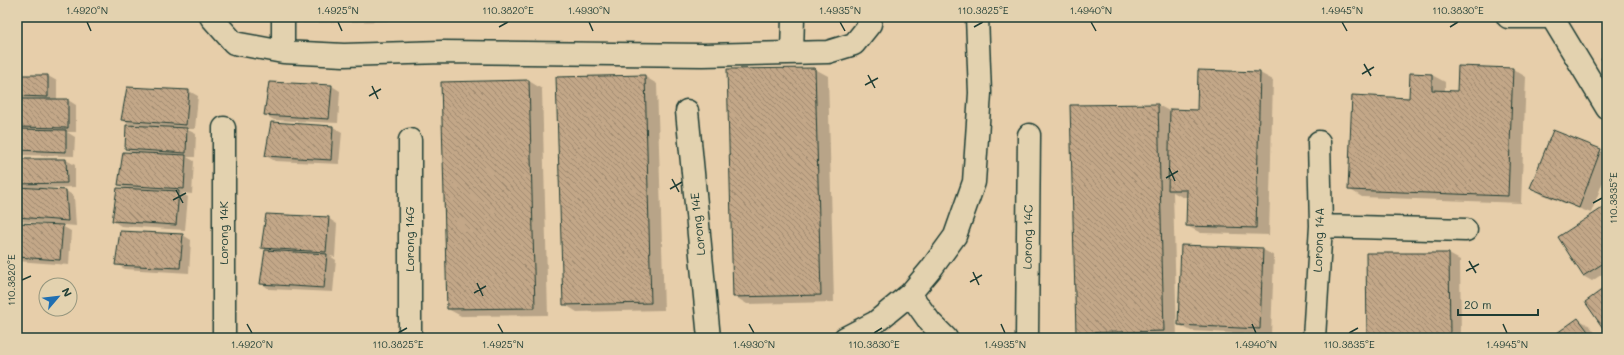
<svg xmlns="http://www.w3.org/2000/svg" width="1624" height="355" font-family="Mali,sans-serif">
<defs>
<pattern id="building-back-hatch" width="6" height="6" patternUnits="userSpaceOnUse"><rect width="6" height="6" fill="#c3a788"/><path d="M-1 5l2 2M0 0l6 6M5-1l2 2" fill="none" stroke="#9e8970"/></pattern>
</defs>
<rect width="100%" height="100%" fill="#e7ceaa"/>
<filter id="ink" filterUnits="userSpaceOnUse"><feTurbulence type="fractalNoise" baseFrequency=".025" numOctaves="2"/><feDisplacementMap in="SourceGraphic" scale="8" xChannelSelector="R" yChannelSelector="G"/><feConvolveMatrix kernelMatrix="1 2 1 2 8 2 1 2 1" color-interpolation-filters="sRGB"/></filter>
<g filter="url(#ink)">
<path fill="#0003" d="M293 17H390V21L303 23Z
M815 69 828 76 834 302 747 304 734 296Z
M1513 69 1526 77 1521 203 1362 197 1349 189 1410 99 1411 74 1432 75 1445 82V92H1458Z
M1260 73 1273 80 1269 235 1201 233 1187 226 1188 197H1182L1173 192 1177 338H1086L1077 333 1158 105 1171 112 1198 111Z
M17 76H48L57 81V100H68L76 105V132H67L75 137 74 156 17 155Z
M644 76 657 84 664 310 577 312 564 304Z
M529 81 542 89 548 315 461 316 448 309Z
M332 86 340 91 338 123 274 120 265 115Z
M189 91 198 96 195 129H186L196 134 195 157H187L194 161 192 194 182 193 188 197 185 230 121 226 113 221 127 189 119 185 133 153 126 149 133 126 122 120Z
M333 127 342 132 339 164 275 161 266 156Z
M1554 131 1607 154V171L1591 213 1543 195 1532 188Z
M17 160H66L75 165V187L41 188V190L66 191 74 196 76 226 17 221Z
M1607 206V271L1592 281 1583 276Z
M328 218 337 224 335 257 330 256 336 260 333 292 269 289 261 283 269 251 262 248Z
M17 224 62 226 71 231 69 265 17 261Z
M183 235 191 240 189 273 125 269 116 264Z
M1262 249 1274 256 1271 335 1191 331 1179 325Z
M1449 254 1460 260 1461 338H1371L1368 336Z
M1578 319 1590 326 1599 338H1552Z"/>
<path fill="url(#building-back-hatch)" stroke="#1f3d34" d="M1607 55V69L1601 58Z
M1458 66 1513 68 1508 196 1348 190 1352 95 1409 98 1410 73 1432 74V90L1457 91Z
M815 68 821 295 733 297 727 69Z
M1198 70 1260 72 1256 228 1186 226 1187 190H1168L1170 109 1197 110Z
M17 75H48V97L17 96Z
M645 75 651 303 563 305 556 77Z
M529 80 535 308 447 309 441 82Z
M269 82 332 85 329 119 264 115Z
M127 87 189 90 186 125 121 120Z
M17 99H68V128L17 127Z
M1158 104 1164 331 1076 333 1070 105Z
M271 122 333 126 331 160 265 156Z
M126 125 187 128 186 153 125 149Z
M17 129 66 130V152L17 150Z
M1553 130 1601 149 1579 208 1530 188Z
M123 152 186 155 184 189 118 185Z
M17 159H66L67 183 17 184Z
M17 187 66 190 68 221 17 217Z
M117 188 179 191 176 225 112 221Z
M1607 205V261L1583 276 1558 237Z
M266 214 329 217 326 252 261 248Z
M17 223 63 225 60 260 17 257Z
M120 231 183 234 180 268 115 265Z
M1181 245 1263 248 1260 329 1178 325Z
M265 250 327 254 324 288 260 284Z
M1366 253H1449L1450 337H1367Z
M1607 286V334L1585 302Z
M1578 318 1593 338H1550Z"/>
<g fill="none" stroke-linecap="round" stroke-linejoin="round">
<g stroke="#1f3d34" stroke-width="25">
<path id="minor" d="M211 17 234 43 283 52 344 55 442 52 703 55 828 52 854 44 870 24 871 17
M283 17V52
M1508 17H1554
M1552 17 1607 108
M792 53 793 17
M687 111 709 338
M224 128V338
M410 140V338
M1321 226 1466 230
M910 294 930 322 946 338
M845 338 876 322 910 294 931 269 955 236 974 182 980 93 977 17
M1027 338 1029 135
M1314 338 1321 226 1319 142"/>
</g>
<use href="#minor" stroke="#e3d2af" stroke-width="22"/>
</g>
</g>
<path fill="none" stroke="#1f3d34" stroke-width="1.5" d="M87 22 91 31M338 22 342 31M589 22 593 31M840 22 845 31M1091 22 1096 31M1342 22 1347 31M499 27 508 22M974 27 983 22M1450 27 1458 22M1364 64 1371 76M1362 74 1374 67M868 75 875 88M865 85 878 78M372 86 378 99M369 96 381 89M1169 168 1175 181M1166 178 1178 171M672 179 679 192M670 189 682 182M176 190 183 203M173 200 186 193M1593 203 1602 198M1469 261 1476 273M1466 271 1479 264M973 272 979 285M22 280 31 276M970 282 982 275M477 283 483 296M474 293 486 286M247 324 252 333M498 324 503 333M749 324 754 333M1001 324 1005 333M1252 324 1256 333M1503 324 1507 333M398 333 407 328M874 333 882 328M1349 333 1358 328"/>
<g text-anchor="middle" stroke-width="3.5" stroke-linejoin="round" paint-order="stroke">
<g font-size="12" fill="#1f3d34" stroke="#e3d2af">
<text transform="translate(698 224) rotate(-96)" y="4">Lorong 14E</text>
<text transform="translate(224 233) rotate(-90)" y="4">Lorong 14K</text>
<text transform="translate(1028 237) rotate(-89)" y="4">Lorong 14C</text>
<text transform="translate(410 239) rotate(-90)" y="4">Lorong 14G</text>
<text transform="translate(1319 240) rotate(-88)" y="4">Lorong 14A</text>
</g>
</g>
<rect width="1624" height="355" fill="none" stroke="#e3d2af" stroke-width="44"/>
<g transform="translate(58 297) rotate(62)"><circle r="19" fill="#e3d2af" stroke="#95967e"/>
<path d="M0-3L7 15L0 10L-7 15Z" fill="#1f6fb2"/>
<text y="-6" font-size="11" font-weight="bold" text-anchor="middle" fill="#1f3d34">N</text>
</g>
<path d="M1458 309v6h80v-6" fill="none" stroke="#1f3d34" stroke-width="2"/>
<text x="1464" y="309" font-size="12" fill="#1f3d34" stroke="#e3d2af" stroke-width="3" paint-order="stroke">20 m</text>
<rect x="22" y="22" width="1580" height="311" fill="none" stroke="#1f3d34" stroke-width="1.5"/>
<g font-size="10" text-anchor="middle" fill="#1f3d34">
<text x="87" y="14">1.4920°N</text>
<text x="338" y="14">1.4925°N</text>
<text x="508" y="14">110.3820°E</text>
<text x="589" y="14">1.4930°N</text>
<text x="840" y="14">1.4935°N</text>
<text x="983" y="14">110.3825°E</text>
<text x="1091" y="14">1.4940°N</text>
<text x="1342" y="14">1.4945°N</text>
<text x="1458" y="14">110.3830°E</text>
<text transform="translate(1613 198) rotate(-90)" y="4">110.3835°E</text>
<text transform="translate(11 280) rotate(-90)" y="4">110.3820°E</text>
<text x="252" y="348">1.4920°N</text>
<text x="398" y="348">110.3825°E</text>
<text x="503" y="348">1.4925°N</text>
<text x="754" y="348">1.4930°N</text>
<text x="874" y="348">110.3830°E</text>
<text x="1005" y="348">1.4935°N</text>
<text x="1256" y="348">1.4940°N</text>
<text x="1349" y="348">110.3835°E</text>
<text x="1507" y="348">1.4945°N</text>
</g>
</svg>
